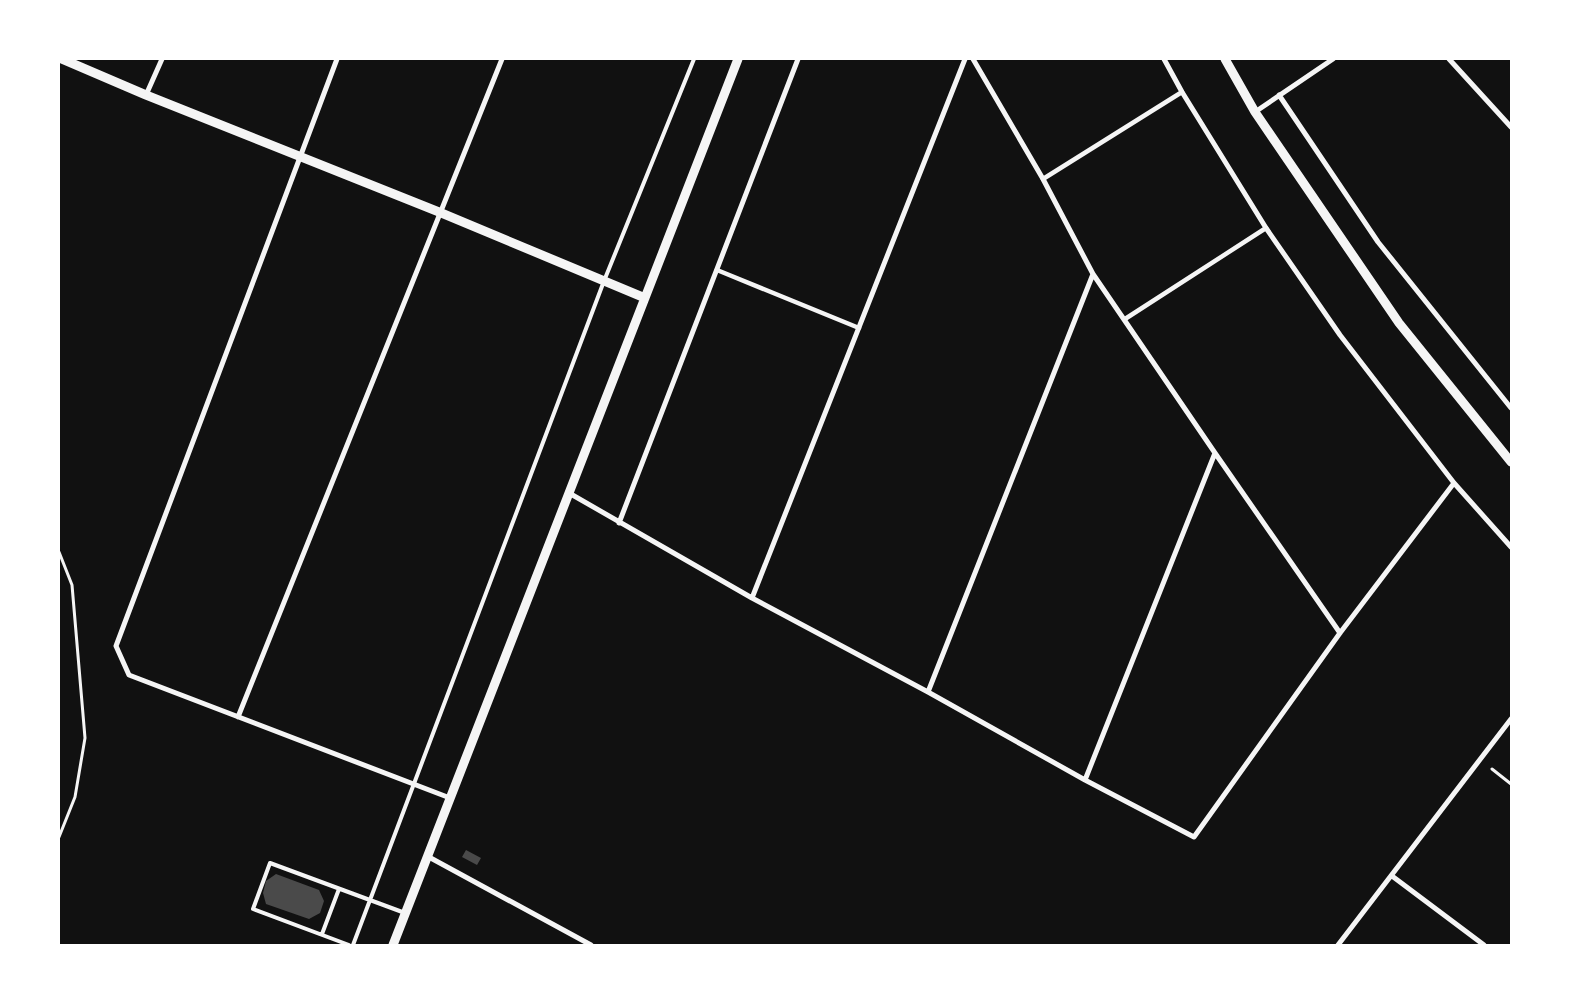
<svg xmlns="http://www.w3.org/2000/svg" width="1570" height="1004" font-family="Merriweather,serif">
<rect width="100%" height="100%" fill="#111"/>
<path fill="#4a4a4a" d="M466 850 481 858 477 865 462 857Z
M276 874 319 890 324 901 320 913 309 919 266 904 263 893 266 881Z"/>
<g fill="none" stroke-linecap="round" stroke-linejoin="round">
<path stroke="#f5f5f5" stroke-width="3" d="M59 552 72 585 85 738 75 797 59 837
M1492 769 1511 784"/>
<path stroke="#f5f5f5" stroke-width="4" d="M322 934 339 889
M349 945 253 909 270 863 405 913
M353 945 604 281 694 59"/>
<path stroke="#f5f5f5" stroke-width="4.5" d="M1043 179 1182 92
M717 270 859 328
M1125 319 1266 228"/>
<path stroke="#f5f5f5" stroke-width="5" d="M337 59 116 646 129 675 450 798
M973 59 1043 179 1093 274 1215 453 1340 633
M1164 59 1182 92 1266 228 1340 335 1454 483 1511 547
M1449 59 1511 127
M146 95 162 59
M1279 95 1378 242 1511 408
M1255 112 1333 59
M569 493 752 598 928 692 1085 780 1194 837 1340 633 1454 483
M619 523 798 59
M752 598 965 59
M928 692 1093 274
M238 717 502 59
M1085 780 1215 453
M427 856 591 945
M1392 876 1484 945
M1338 945 1511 719"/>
<path stroke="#f5f5f5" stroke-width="9" d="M62 59 146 95 439 212 645 298
M1225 59 1255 112 1399 323 1511 462
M393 945 738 59"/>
</g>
<rect width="1570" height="1004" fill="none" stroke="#ffffff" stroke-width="120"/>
</svg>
